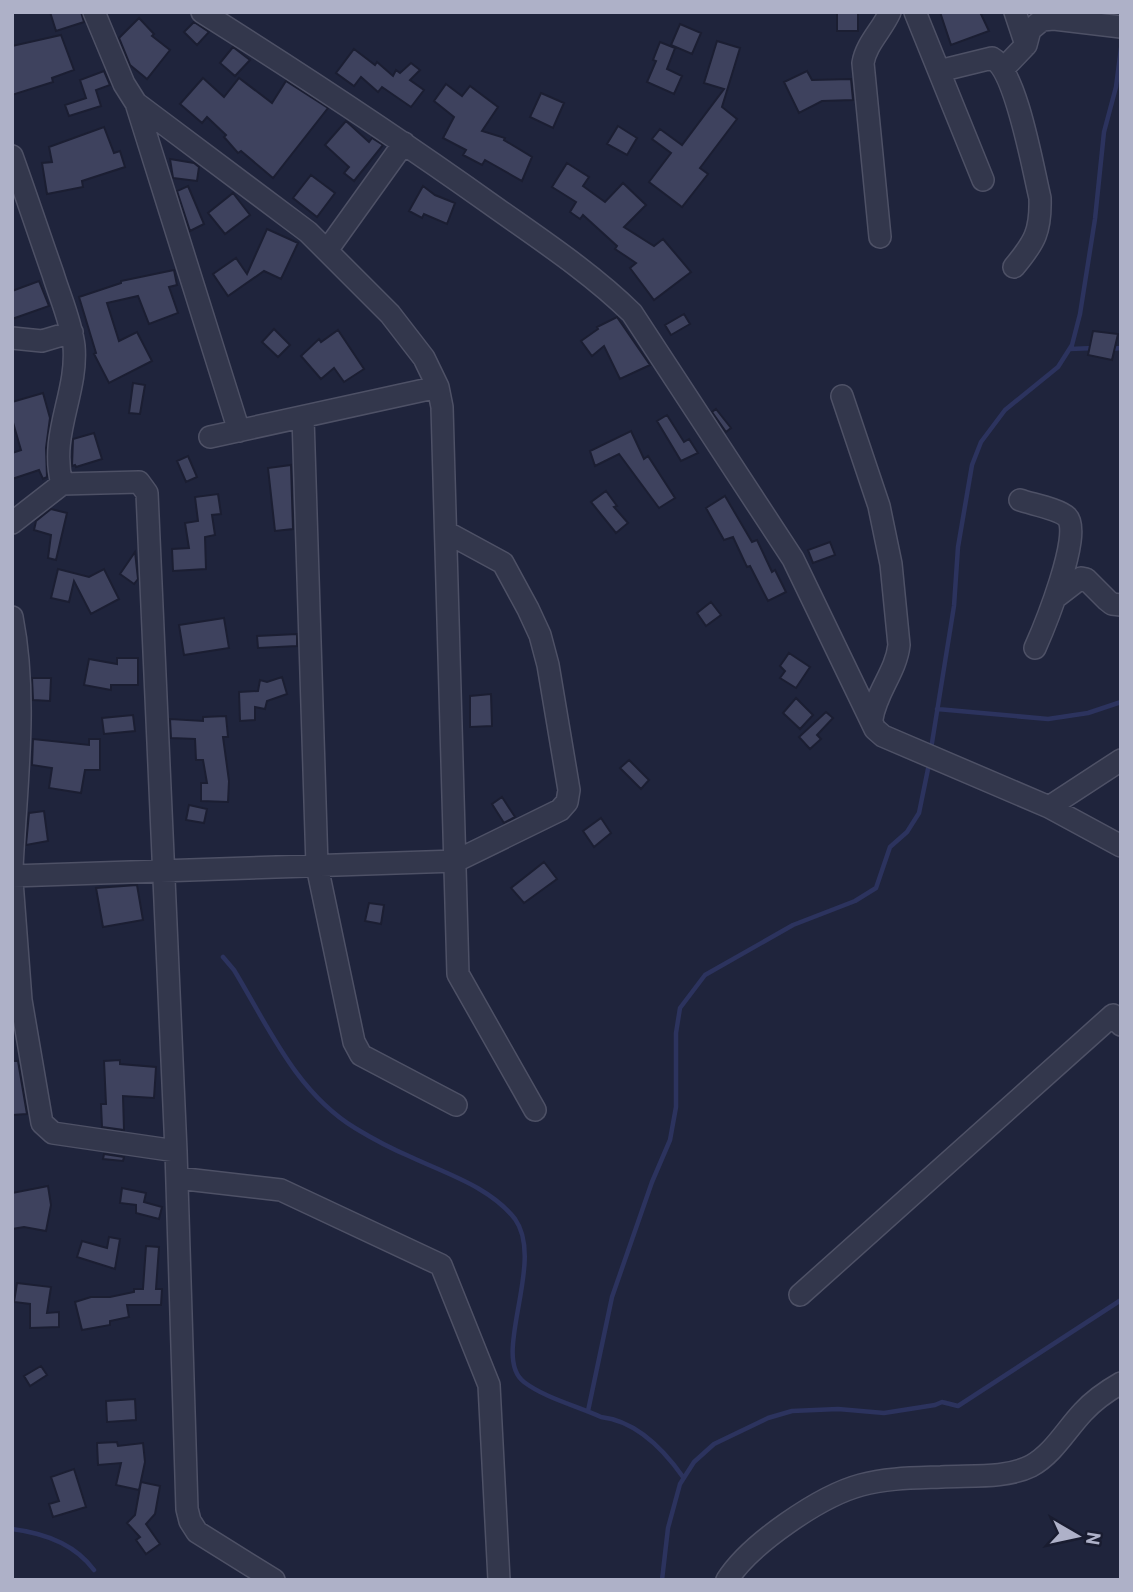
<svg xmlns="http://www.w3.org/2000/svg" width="1133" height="1592" font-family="Barlow,sans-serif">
<rect width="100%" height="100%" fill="#1f243c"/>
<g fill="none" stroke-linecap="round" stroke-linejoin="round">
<path stroke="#2c335e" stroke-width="4.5" d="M1070 349 1094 348
M1109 349 1121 348
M937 709 1048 719 1088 713 1121 702
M931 749 954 606 958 547 972 465 981 442 1005 410 1058 367 1072 345 1080 314 1095 219 1104 132 1116 87 1121 48
M223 957 234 970C268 1026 296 1092 355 1128 373 1139 392 1149 411 1157 447 1174 490 1187 515 1219 546 1262 490 1357 524 1382 545 1398 577 1406 601 1417 636 1421 664 1450 683 1477
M588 1411 612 1297 652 1182 670 1140 676 1107V1033L680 1008 705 975 793 925 855 901 876 888 890 847 907 832 919 813 929 764
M12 1529C44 1533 75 1544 94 1570
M662 1580 668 1528 680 1484 694 1462 714 1444 768 1418 792 1411 838 1409 884 1413 935 1405 942 1402 958 1406 1121 1300"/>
</g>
<path fill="#3e425e" stroke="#1b1e32" stroke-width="2" d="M50 12H81L84 22 56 31Z
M837 12H858V31H837Z
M940 12H980L989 31 951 45Z
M139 18 154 34 152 36 170 50 147 79 130 65 119 38Z
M194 22 209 32 197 45 184 32Z
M680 24 701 33 692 54 671 45Z
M61 35 74 70 52 78 53 82 12 95V46Z
M717 41 740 48 722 107 737 119 700 168 708 174 682 207 649 182 671 153 652 139 660 129 682 145 724 89 704 83Z
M660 42 675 48 667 69 682 76 674 94 647 82 656 61 653 60Z
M233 47 250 60 235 76 220 63Z
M354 49 375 65 377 62 393 76 396 70 400 73 411 63 420 70 410 80 424 90 411 107 382 87 378 92 361 77 354 86 336 73Z
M104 71 110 85 96 90 101 106 69 116 65 105 86 98 80 80Z
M807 71 812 80 851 79 853 100 822 101 799 113 784 82Z
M203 78 224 97 239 78 272 103 286 81 328 108 273 178 241 151 238 153 224 137 226 135 207 117 202 123 180 104Z
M446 84 462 96 470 86 498 107 482 131 505 138 504 140 532 157 522 181 485 160 482 165 463 155 466 150 443 138 454 117 434 101Z
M541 93 564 103 553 128 530 117Z
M346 121 369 142 372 138 383 145 354 181 344 173 349 167 325 145Z
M618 126 637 138 627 155 607 144Z
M104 127 114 153 120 151 125 167 82 181 83 187 47 194 42 163 52 162 49 147Z
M170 159 194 163 199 167 197 181 173 178Z
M567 163 589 177 583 186 605 202 623 183 646 205 624 227 654 246 663 239 691 272 654 300 630 268 636 263 615 249 617 246 583 215 580 219 570 212 576 202 552 187Z
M311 175 335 193 317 217 293 198Z
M188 186 204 224 190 231 177 191Z
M423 186 435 195 455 203 447 224 424 214 422 218 409 211Z
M233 193 250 215 225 234 208 213Z
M267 229 298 243 281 279 264 271 228 296 213 274 236 258 247 274Z
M174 270 177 285 169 287 178 313 149 324 138 296 107 303 119 341 137 332 152 361 109 383 94 354 96 353 79 297 121 283V281Z
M39 281 49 306 12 319V291Z
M684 314 690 324 671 335 665 325Z
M617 317 650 365 620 379 604 346 592 356 581 341 598 329 597 327Z
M274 329 290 345 278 357 262 342Z
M338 330 364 369 344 382 334 368 321 379 301 356 319 339 321 342Z
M1093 331 1118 334 1112 360 1088 355Z
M133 383 145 385 140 414 129 413Z
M43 393 50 418 46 448 47 477 43 479 39 470 12 479V453L21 450 12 419V402Z
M716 409 731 428 726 432 712 412Z
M667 415 684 442 689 439 698 453 681 461 657 421Z
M631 431 644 459 648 456 675 498 659 508 619 454 595 466 590 451Z
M94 433 102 459 76 467 75 465 72 466 73 439Z
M188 456 197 477 186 482 177 461Z
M291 465 293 529 275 531 268 468Z
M606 491 617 506 614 507 628 523 616 533 591 502Z
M218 494 221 514 212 515 215 535 205 537 206 569 173 571 172 549 189 548 185 523 198 521 195 497Z
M725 496 752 542 757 540 772 572 775 570 786 592 768 601 750 566 747 567 733 537 724 540 706 508Z
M51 509 67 513 56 560 48 558 51 535 34 530 36 521Z
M830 542 835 555 813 563 808 550Z
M135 552 138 579 134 584 120 574Z
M58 569 89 577 104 569 119 599 91 614 74 581 69 602 51 598Z
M711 602 721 615 706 626 697 613Z
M224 618 229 648 184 655 179 625Z
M297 634V646L258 648 257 636Z
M789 653 810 667 796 688 780 678 785 671 780 666Z
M117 658H138V685H111V690L84 685 89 659 117 664Z
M282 677 287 694 267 701 265 709 255 707V720L240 721 239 692 258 691 260 680 267 682Z
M32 678H51L50 701 33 700Z
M491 694 492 726 470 727V696Z
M796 698 813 715 800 729 783 713Z
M826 712 833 718 817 735 821 739 810 749 799 737Z
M133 715 135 731 104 734 102 718Z
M226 716 228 737H223L229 781 228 802 201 801V783H207L203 760H196L195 739 171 738 170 719 203 721V717Z
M33 739 89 745V739H100V770H85L81 793 49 788 52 768 32 765Z
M629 760 649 780 641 789 620 768Z
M502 797 515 817 504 823 492 804Z
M189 805 207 809 204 823 186 820Z
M44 811 48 841 26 845 29 813Z
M601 818 611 833 594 847 583 831Z
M544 862 557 879 524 903 511 888Z
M137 885 143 920 103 927 96 888Z
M369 903 384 905 381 924 365 921Z
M120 1060V1064L156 1067 154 1098 123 1096 124 1130 102 1127 101 1104H106L104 1061Z
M12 1061H18L27 1114 12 1115Z
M104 1154 124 1157 123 1161 103 1159Z
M48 1186 51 1205 46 1231 24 1227 12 1229V1193Z
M122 1188 146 1193 144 1202 162 1207 159 1219 136 1213V1205L120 1203Z
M109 1237 120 1239 115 1269 77 1257 82 1241 107 1248Z
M146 1246 159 1247 156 1289H162L161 1305H127L129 1317 110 1321V1325L82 1330 75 1302 91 1297H110L134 1292V1289H143Z
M17 1283 51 1287 47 1313 59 1312V1327L30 1328V1304L14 1302Z
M41 1366 47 1375 30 1386 24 1376Z
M135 1399 136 1420 107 1422 106 1401Z
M117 1442 118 1446 143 1443 145 1462 139 1490 116 1485 121 1463 98 1465 97 1443Z
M74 1469 86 1507 53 1517 49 1504 59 1501 51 1477Z
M141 1482 160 1486 155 1514 146 1524 160 1544 146 1554 136 1540 140 1537 127 1523 135 1515Z"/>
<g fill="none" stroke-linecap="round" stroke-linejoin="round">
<g stroke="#4e5166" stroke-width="24">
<path id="minor" d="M94 12 124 84 136 103 308 232 390 314 424 358 438 387 442 407 458 974 535 1110
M202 12C299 73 395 136 489 203 538 238 589 271 632 313L793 559 875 729 883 736 1049 807 1121 846
M915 12 983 180
M1015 12 1026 45
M1004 68 1026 45 1030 30 1042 20 1054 19 1121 27
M939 71 992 58C1016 70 1033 169 1040 198 1041 231 1035 242 1014 267
M136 103 239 431
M12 156C26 195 39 234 53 274 60 297 71 321 74 346 78 394 49 434 62 484
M880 237 863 63C866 44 882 30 890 12
M328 249 404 143
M12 338 42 341 72 332
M842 396 879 506 891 564 899 645C896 672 876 692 872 719
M303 417 317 866 354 1042 361 1055 456 1105
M210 437 438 387
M1020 500C1031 504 1059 509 1067 517 1083 533 1044 628 1035 648
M12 523 62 484 139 482 147 493 176 1151 187 1509 190 1521 197 1532 274 1580
M1055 598 1081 578 1086 579 1107 600 1112 604 1121 605
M12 617C28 699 16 785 12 868
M1049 807 1121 760
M12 876 456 861 560 810 567 802 569 790 548 665 540 635 528 609 503 563 446 532
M12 881 21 1000 42 1123 53 1133 176 1151
M177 1178 281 1190 441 1265 489 1385 499 1580
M800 1295 1113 1015 1121 1025
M727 1580C750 1544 820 1496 861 1485 886 1478 914 1478 941 1477 969 1475 1005 1479 1031 1466 1053 1454 1066 1430 1083 1412 1094 1400 1107 1391 1121 1383"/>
</g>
<use href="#minor" stroke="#33374c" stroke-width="21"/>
</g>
<rect width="1133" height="1592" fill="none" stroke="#aeb1c8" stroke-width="28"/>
<g transform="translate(1077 1536) rotate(99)" stroke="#191c30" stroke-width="5" paint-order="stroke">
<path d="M0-5L12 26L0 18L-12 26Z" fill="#aeb1c8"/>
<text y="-10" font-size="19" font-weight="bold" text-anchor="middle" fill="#aeb1c8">N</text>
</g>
</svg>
